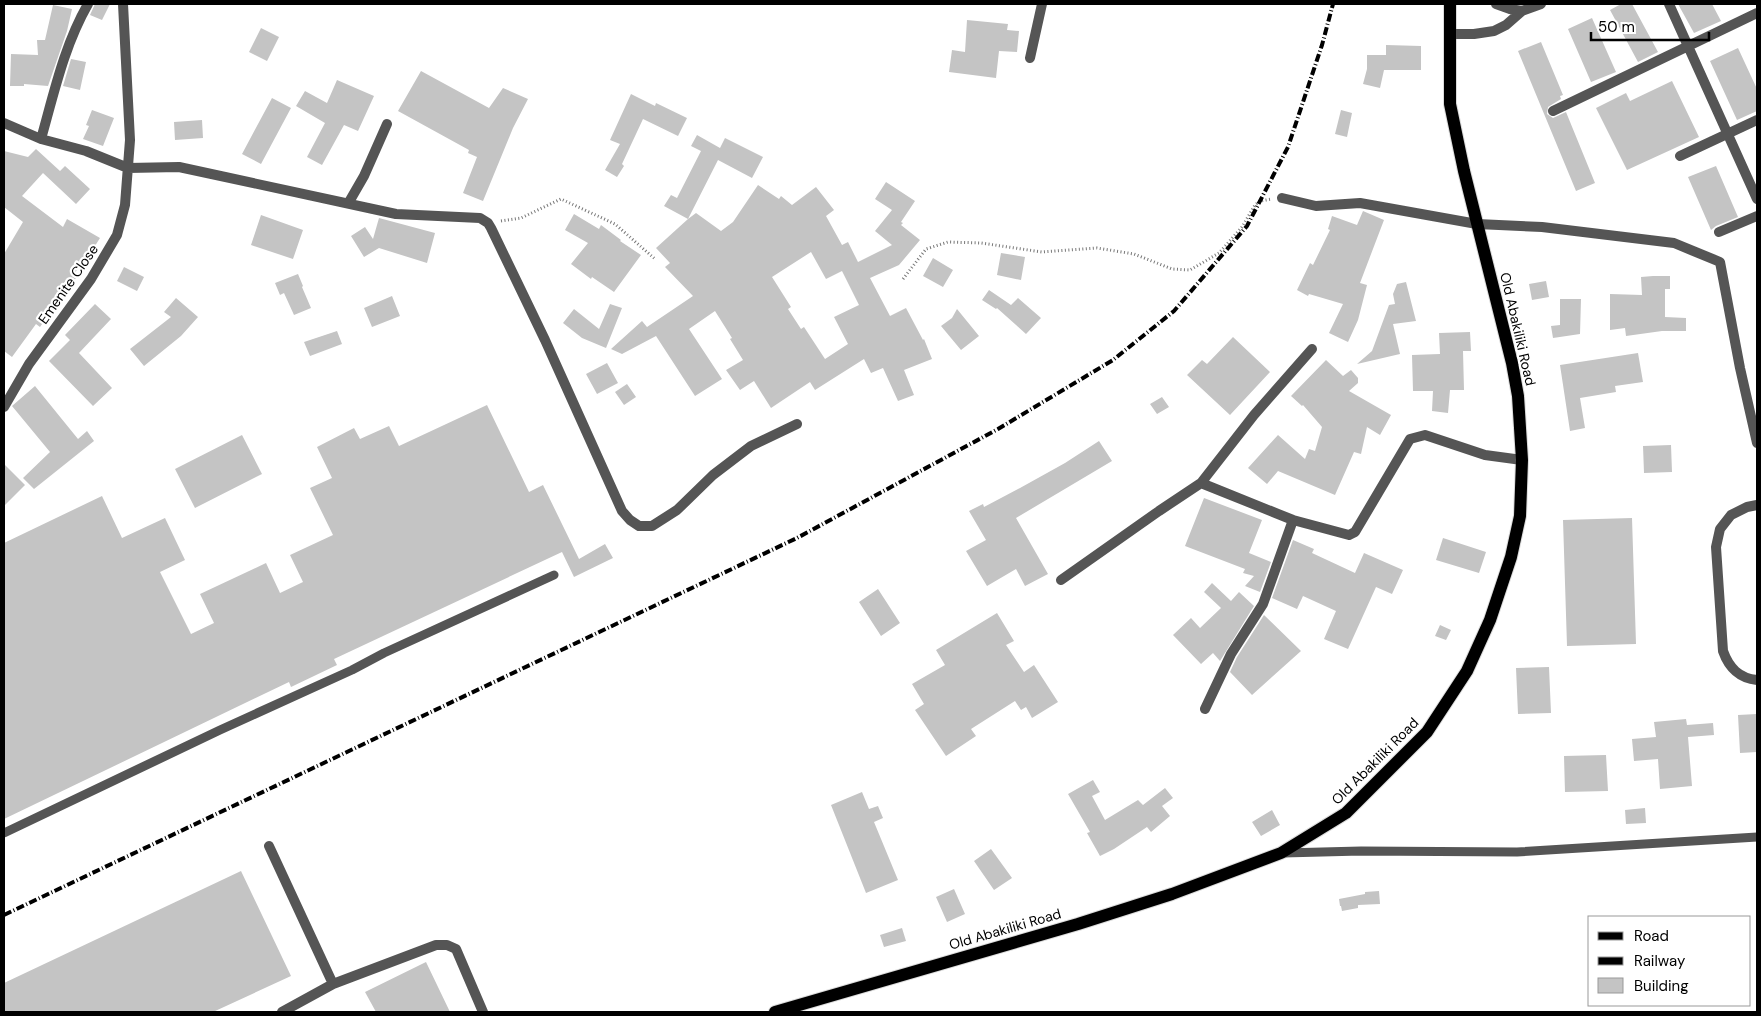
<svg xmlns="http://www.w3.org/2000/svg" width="1761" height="1016" font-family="'DM Sans',sans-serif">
<rect width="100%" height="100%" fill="#fff"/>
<path fill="#c4c4c4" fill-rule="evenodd" d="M95 4H110L102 20 90 15Z
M1621 4H1632L1658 52 1638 62 1610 10Z
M1678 4H1712L1721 21 1694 33Z
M53 5 72 9 67 31 48 86 24 84V86H10L11 54 38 55 37 40H45Z
M1592 18 1616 72 1591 82 1568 29Z
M967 20 1008 24 1007 30 1019 31 1017 52 999 51 996 78 949 72 952 50 965 52Z
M261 28 279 37 267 61 249 52Z
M1541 42 1563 95 1560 96 1561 99 1548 107 1547 114 1553 118 1566 112 1595 183 1576 191 1518 51Z
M1386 45 1421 46V70H1384L1380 88 1363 84 1367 69V55H1386Z
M1738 48 1757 89V111L1737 120 1710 61Z
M71 59 86 62 80 90 63 86Z
M421 71 489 108 503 88 528 99 513 128 483 201 463 193 477 157 468 153 469 150 398 111Z
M337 80 374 96 358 131 344 125 322 165 307 157 325 123 296 106 305 91 327 103Z
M1672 81 1699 137 1627 170 1596 108 1626 93 1630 101Z
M631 94 655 106 656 103 687 118 678 136 643 119 622 164 624 166 617 177 605 170 620 144 610 140Z
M272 98 291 108 261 164 242 154Z
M92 110 114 118 103 146 83 139 89 126 86 125Z
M1341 110 1352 113 1347 137 1335 134Z
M202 120 203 138 175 140 174 122Z
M697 135 720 148 725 138 763 157 752 178 718 160 688 219 696 213 721 231 733 222 758 185 779 199 781 196 792 205 816 187 834 210 826 216 842 245 848 242 858 262 892 245 875 231 892 210 875 199 886 182 915 201 901 222 903 223 901 225 920 240 899 265 870 278 890 316 906 308 923 340 924 339 932 359 904 370 914 395 898 401 883 368 871 373 864 359 815 390 810 382 771 408 754 381 740 390 726 370 743 360 730 339 732 338 715 311 689 329 722 379 695 396 656 336 622 354 611 349 642 321 647 327 693 296 665 267 670 263 656 248 688 219 664 206 671 195 677 198 701 151 691 146ZM811 252 826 279 842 271 859 305 834 317 848 344 825 359 804 327 801 329 788 309 791 307 772 277Z
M36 149 60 171 65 166 90 189 76 204 43 173 22 196 63 227 67 219 100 238 93 249 91 247 75 273 78 275 56 308 54 307 40 327 36 324 12 357 4 351V254L23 222 4 207V151L28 157Z
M1716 166 1738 217 1716 226 1711 230 1688 177Z
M1363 211 1384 220 1360 283 1367 285 1358 320 1348 342 1329 333 1343 304 1309 294 1308 296 1297 290 1310 263 1313 265 1330 230 1328 229 1332 216 1357 225Z
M574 214 599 229 601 225 621 240 620 241 641 255 614 292 592 277 591 279 571 264 588 243 565 230Z
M261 215 303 230 293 259 251 245Z
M379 218 435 233 427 263 379 248 364 257 351 236 365 227 373 239Z
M1001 253 1025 257 1021 280 997 275Z
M933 258 953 270 943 287 923 276Z
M124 267 144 277 137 291 117 281Z
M298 274 303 286 302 287 311 308 294 315 284 293 280 295 275 283Z
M1653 276H1670V289H1665V317L1686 318V331H1662L1626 336 1625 328 1610 330V294L1642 295 1641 277Z
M1546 281 1549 297 1532 300 1529 284Z
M1406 282 1416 321 1393 324 1400 354 1357 364 1372 351 1389 305 1395 304 1393 294 1397 284Z
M989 290 1011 305 1018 298 1041 318 1026 334 997 308 996 309 982 300Z
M392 296 400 316 372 327 364 308Z
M176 298 198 317 181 336 144 366 130 349 171 317 164 312Z
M1560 299H1581L1580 334 1553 338 1551 326 1560 325Z
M95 304 111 319 79 353 112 388 93 406 49 361 70 340 65 335Z
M610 304 622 308 606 348 582 338 563 323 574 309 599 329Z
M957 309 979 336 961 350 941 326 952 318Z
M337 331 342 344 310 356 304 342Z
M1470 332 1471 351H1463L1464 390H1450L1448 413 1432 411 1433 391H1413L1412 355 1440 354 1439 333Z
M1233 337 1270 372 1230 415 1187 375 1202 360 1207 364Z
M1638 353 1643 382 1615 386 1616 392 1580 398 1585 428 1570 431 1560 365Z
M1326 360 1343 376 1351 370 1358 378V383L1349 391 1391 415 1380 435 1367 427 1361 454 1354 452 1335 495 1278 471 1267 484 1248 468 1278 435 1305 459 1309 449 1315 451 1322 427 1303 405 1302 406 1291 396Z
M607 363 618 383 597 394 586 374Z
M627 384 636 397 624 405 615 392Z
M35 386 78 439 87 431 94 441 34 489 23 478 50 452 12 406Z
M1162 397 1169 407 1157 414 1150 404Z
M487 405 529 492 543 485 579 559 605 544 613 558 574 577 562 552 334 659 337 665 291 687 289 682 4 819V543L102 496 122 538 165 518 185 560 160 572 191 634 214 623 200 594 266 563 280 593 303 582 290 555 333 535 310 488 332 478 317 447 354 428 360 439 389 426 399 446Z
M242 435 262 474 195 508 175 469Z
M1099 441 1112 461 1016 518 1048 574 1025 586 1016 569 987 586 966 551 986 540 969 511 983 504 984 507 1020 488 1065 463Z
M1671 445 1672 472 1644 473 1643 446Z
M4 464 25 485 4 506Z
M1204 498 1262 520 1249 553 1271 562 1260 592 1245 586 1254 576 1243 573 1245 569 1185 546Z
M1632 518 1636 644 1567 646 1563 520Z
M1443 538 1486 552 1479 573 1436 560Z
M1293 540 1314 549 1312 553 1355 573 1364 553 1403 570 1392 594 1376 587 1348 649 1324 639 1336 611 1303 596 1297 609 1272 598Z
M1212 583 1231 601 1239 592 1254 606 1220 661 1213 653 1201 664 1173 635 1191 618 1200 628 1221 608 1204 592Z
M878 589 900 623 881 636 859 602Z
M997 613 1014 641 1006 645 1024 672 1034 665 1058 702 1032 718 1026 707 1021 710 1015 701 971 729 976 736 946 756 915 710 924 704 912 684 945 665 936 650Z
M1264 615 1301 651 1252 695 1230 672 1237 657Z
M1440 625 1451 630 1446 640 1435 636Z
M1549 667 1551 713 1518 714 1516 668Z
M1757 714V752L1740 753 1738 715Z
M1686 719 1687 725 1713 723 1714 735 1688 737 1692 786 1660 789 1658 759 1634 761 1632 739 1656 737 1654 722Z
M1606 755 1608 791 1565 792 1564 756Z
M1093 780 1100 792 1092 796 1105 820 1138 800 1143 805 1165 788 1173 798 1162 806 1170 816 1151 832 1147 827 1114 849 1100 856 1087 833 1090 832 1068 794Z
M862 792 869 809 878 806 883 818 874 822 898 880 866 893 831 805Z
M1645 808 1646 823 1626 824 1625 810Z
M1272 810 1280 825 1261 836 1252 822Z
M991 849 1012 878 994 890 974 861Z
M241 871 291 976 213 1012H4V983Z
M954 889 965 914 947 922 936 897Z
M1379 891 1380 904 1358 905V908L1342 911 1341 906H1340L1339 899 1365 894V892Z
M902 928 906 941 884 947 880 935Z
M426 962 450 1012H376L365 992Z"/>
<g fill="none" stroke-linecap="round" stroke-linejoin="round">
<g stroke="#dbdbdb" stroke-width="14">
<path id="primary" d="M775 1012 1078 924 1172 894 1281 853 1346 813 1427 732 1467 671 1490 620 1511 557 1520 516 1522 460 1518 396 1512 363 1464 171 1450 104V4"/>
</g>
<path stroke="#777" stroke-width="3" stroke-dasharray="1 2.5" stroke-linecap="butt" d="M501 221 521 218 561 199 615 224 655 259
M903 279 926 249 948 242 981 243 1042 252 1097 248 1134 254 1172 269 1190 270 1219 253 1242 227 1255 205 1260 201 1272 199"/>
<path stroke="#555" stroke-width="9" d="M4 833 220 730 352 670 384 653 554 575
M1283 853 1361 851 1517 852 1757 837"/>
<path stroke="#555" stroke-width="10" d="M1496 4 1510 9 1522 11
M1669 4 1757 199
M1450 34H1474L1494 31 1506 25 1522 11 1541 4
M1030 58 1042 4
M1553 111 1757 13
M4 123 41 139 86 151 128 168 179 167 396 214 480 218 488 223 491 228 545 340 622 511 630 520 639 526H652L677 510 713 475 751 446 797 424
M41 139C54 93 64 46 88 4
M1680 156 1757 120
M1282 198 1316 206 1360 203 1477 224 1542 227 1674 243 1720 262 1740 368 1757 443
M349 202 364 176 387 124
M1719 232 1757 216
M4 407 29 364 91 279 117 235 125 205 130 140 123 4
M1201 483 1254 415 1312 349
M1061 580 1159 511 1201 483 1293 520 1349 535 1355 532 1410 439 1425 435 1485 455 1522 460
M1205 709 1231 654 1263 604 1293 520
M269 846 333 984
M282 1012 333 984 436 945H447L456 949 483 1012"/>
<path stroke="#555" stroke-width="10" d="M1757 505 1747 507 1731 515 1720 529 1716 547 1723 651C1729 668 1739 678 1757 680"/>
<use href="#primary" stroke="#000" stroke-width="12"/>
<path stroke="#000" stroke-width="4" stroke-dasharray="8 2.5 1 2.5" stroke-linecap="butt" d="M4 915 797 538 998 429 1113 360 1174 311 1247 226 1288 147 1322 45 1333 4"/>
</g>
<g text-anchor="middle" stroke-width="4.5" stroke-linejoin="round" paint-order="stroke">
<g font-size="14" fill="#000" stroke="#fff">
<text transform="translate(68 284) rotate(-55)" y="5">Emenite Close</text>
<text transform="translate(1518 329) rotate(77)" y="5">Old Abakiliki Road</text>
<text transform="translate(1375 761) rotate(-45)" y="5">Old Abakiliki Road</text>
<text transform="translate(1005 929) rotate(-16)" y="5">Old Abakiliki Road</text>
</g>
</g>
<rect width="1761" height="1016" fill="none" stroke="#000000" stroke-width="10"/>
<rect x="1588" y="916" width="162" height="90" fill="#ffffff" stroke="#999999"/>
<rect x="1598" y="932" width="25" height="8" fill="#000000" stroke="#999999"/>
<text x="1634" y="941" font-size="15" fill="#000000">Road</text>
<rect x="1598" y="957" width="25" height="8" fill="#000000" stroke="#999999"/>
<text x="1634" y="966" font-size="15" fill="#000000">Railway</text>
<rect x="1598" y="978" width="25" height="15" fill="#c4c4c4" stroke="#999999"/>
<text x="1634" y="991" font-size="15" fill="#000000">Building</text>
<path d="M1591 32v8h118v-8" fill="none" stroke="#000000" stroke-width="2.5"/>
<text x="1598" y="32" font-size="15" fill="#000000" stroke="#ffffff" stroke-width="4" paint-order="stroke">50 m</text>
</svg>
